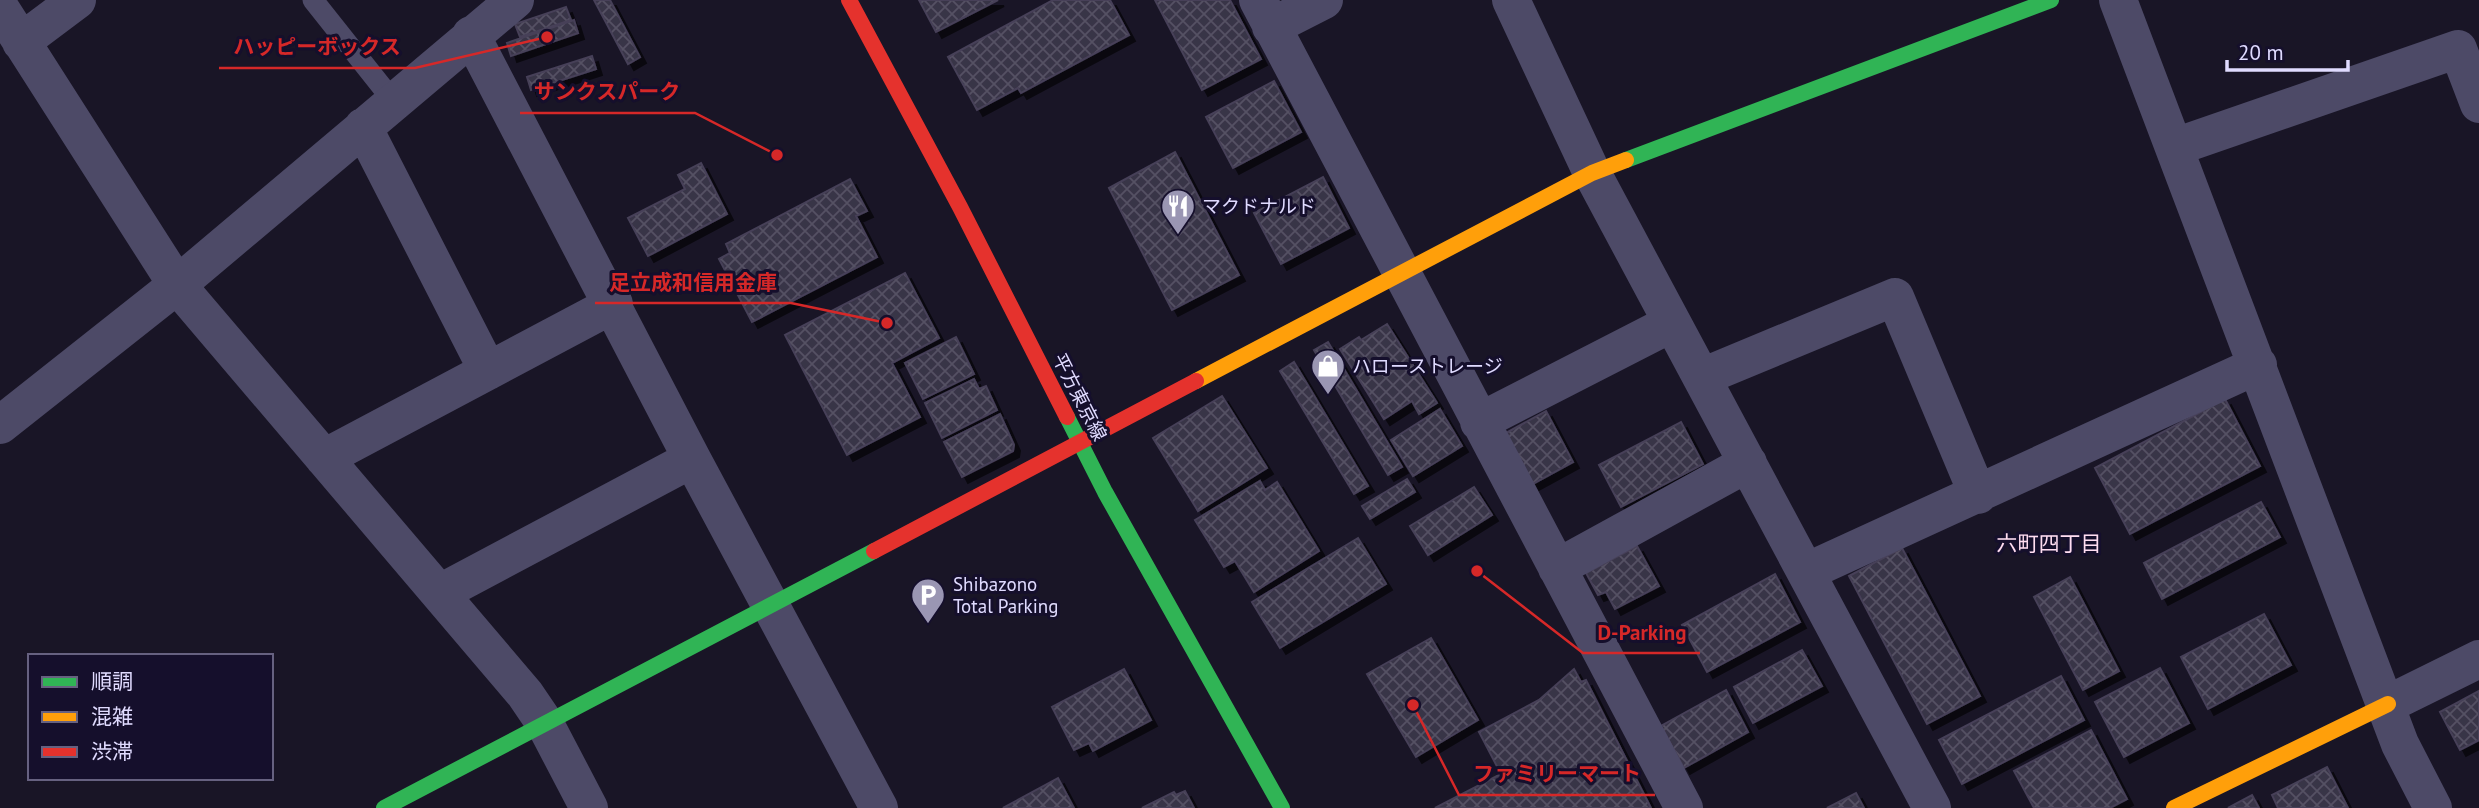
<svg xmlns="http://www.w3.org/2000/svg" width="2479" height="808" font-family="'PT Sans','Noto Sans JP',sans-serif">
<defs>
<pattern id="building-cross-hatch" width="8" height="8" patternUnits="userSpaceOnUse" patternTransform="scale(1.75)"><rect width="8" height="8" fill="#393447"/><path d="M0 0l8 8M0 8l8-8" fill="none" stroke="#555163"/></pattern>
<filter id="shadow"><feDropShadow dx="6" dy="6" stdDeviation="0" flood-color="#0009"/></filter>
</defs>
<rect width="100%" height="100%" fill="#191526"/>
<path fill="url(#building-cross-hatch)" stroke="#464058" stroke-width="2" filter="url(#shadow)" d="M594 0H610L640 57 628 64Z
M919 0H998L936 32Z
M1053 0H1110L1129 35 1021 93 1018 88 977 110 948 57Z
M1155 0H1230L1261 59 1202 90Z
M566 7 571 20 520 37 515 24Z
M574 20 578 33 511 56 507 43Z
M592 56 596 69 531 90 527 77Z
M1274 81 1301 132 1233 168 1206 117Z
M1175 152 1239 275 1172 310 1109 188Z
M701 163 727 214 648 256 628 218 685 189 678 175Z
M1323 177 1349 228 1281 264 1254 213Z
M850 179 867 211 856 216 877 257 752 322 719 259 730 253 726 244Z
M905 273 939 338 892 363 920 417 847 455 785 335Z
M1387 324 1437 403 1419 414 1412 401 1384 419 1340 349 1359 337 1361 340Z
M956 337 974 374 923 399 905 363Z
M1328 342 1402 467 1388 475 1314 350Z
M1294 362 1368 486 1354 494 1280 371Z
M974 379 979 389 986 386 997 410 942 438 925 403Z
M1222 396 1267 468 1198 511 1153 438Z
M2225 399 2260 466 2130 534 2095 468Z
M1440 409 1462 446 1413 476 1391 440Z
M1546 411 1573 462 1533 484 1506 433Z
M1000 414 1014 445 1013 451 962 477 944 442Z
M1681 422 1703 464 1621 507 1599 465Z
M1407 479 1415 492 1370 519 1362 506Z
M1260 481 1265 490 1277 482 1319 551 1254 592 1235 561 1224 567 1195 520Z
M1474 487 1492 515 1428 555 1410 526Z
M2261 502 2280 537 2162 599 2144 563Z
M1358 538 1386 584 1280 648 1252 602Z
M1637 546 1659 586 1615 609 1606 592 1598 595 1586 573Z
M1902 548 1980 696 1927 724 1849 576Z
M1775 574 1800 622 1707 672 1682 625Z
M2070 577 2119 671 2083 690 2034 597Z
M2264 614 2291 665 2208 709 2181 657Z
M1431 638 1478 720 1416 757 1367 674Z
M1802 650 1822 686 1753 723 1734 687Z
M2160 668 2189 723 2124 757 2095 702Z
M1124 669 1151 720 1093 751 1089 743 1074 750 1052 707Z
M1574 669 1581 682 1586 680 1651 808H1435L1501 774 1479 732 1539 700Z
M2061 676 2084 720 1962 784 1939 740Z
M1726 690 1748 732 1684 768 1661 726Z
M2479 691V740L2460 750 2440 712Z
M2091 730 2127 799 2110 808H2034L2014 771Z
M2327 767 2348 808H2278L2272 795Z
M1058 778 1074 808H1003Z
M1185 791 1194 808H1142L1174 792 1176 795Z
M1856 793 1864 808H1827Z
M2252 795 2259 808H2228Z"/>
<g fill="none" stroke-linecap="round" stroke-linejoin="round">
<path stroke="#4d4a67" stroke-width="21" d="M313 0 394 102"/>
<path stroke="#4d4a67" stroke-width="38" d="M1258 0 1684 808
M1511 0 1592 173 1932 808
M2118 0 2400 744 2433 808
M0 8 177 285 525 694 544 722 589 808
M1271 27 1324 0
M471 35 692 459 879 808
M21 42 77 0
M363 127 488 371
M2175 147 2458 49 2479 104
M1702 377 1895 297 1978 495
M1479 422 1672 323
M0 425 177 285 515 0
M324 458 614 304
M1557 568 1748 463
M1806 572 2258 365
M440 593 692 459
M2388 704 2479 659"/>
<path stroke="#30b455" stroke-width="16" d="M1626 160 2051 0
M1067 417 1105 492 1282 808
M384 808 874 551"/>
<path stroke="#ff9f0a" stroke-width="16" d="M1196 381 1592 173 1626 160
M2174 808 2388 704"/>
<path stroke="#e5322d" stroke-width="16" d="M849 0 960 207 1067 417
M874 551 1196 381"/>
</g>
<defs>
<g id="restaurant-pin" transform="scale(1.75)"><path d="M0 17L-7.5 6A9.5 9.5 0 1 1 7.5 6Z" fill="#9a96b3" stroke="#150f2c"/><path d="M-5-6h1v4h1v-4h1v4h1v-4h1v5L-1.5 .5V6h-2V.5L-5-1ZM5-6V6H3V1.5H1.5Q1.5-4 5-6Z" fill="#fff"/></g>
<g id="shop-pin" transform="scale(1.75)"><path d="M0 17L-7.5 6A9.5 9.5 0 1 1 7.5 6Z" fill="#9a96b3" stroke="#150f2c"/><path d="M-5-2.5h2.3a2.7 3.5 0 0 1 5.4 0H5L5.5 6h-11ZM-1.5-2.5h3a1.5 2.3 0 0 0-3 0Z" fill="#fff"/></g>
<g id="parking-pin" transform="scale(1.75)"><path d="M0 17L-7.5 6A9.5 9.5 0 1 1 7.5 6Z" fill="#9a96b3" stroke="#150f2c"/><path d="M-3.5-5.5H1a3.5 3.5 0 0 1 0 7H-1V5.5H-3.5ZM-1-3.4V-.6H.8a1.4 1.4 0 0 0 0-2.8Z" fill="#fff"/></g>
</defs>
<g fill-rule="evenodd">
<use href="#restaurant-pin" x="1178" y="206"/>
<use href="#shop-pin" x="1328" y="366"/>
<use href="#parking-pin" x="928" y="595"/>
</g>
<g text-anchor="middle" stroke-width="6" stroke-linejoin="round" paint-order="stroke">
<g font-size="19" fill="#e0dbff" stroke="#150f2c" text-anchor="start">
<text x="1202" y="213">マクドナルド</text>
<text x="1352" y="373">ハローストレージ</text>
<text x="953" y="591">Shibazono<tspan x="953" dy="22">Total Parking</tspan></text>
</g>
<g font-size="19" fill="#e0dbff" stroke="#150f2c">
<text transform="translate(1080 397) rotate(63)" y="7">平方東京線</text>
</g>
<g font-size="21" fill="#ffddf1" stroke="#150f2c">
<text x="2049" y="551">六町四丁目</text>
</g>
</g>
<path fill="none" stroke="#d62828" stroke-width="2.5" d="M547 37L415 68H219M777 155L695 113H520M887 323L791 303H595M1477 571L1583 653H1700M1413 705L1459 795H1655"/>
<g fill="#d62828" stroke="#150f2c" stroke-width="2.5">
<circle cx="547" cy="37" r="7"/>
<circle cx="777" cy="155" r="7"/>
<circle cx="887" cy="323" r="7"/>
<circle cx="1477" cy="571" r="7"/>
<circle cx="1413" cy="705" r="7"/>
</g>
<g font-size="21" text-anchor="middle" font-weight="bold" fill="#d62828" stroke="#150f2c" stroke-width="6" stroke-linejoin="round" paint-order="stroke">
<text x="317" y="54">ハッピーボックス</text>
<text x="607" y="99">サンクスパーク</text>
<text x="693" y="290">足立成和信用金庫</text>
<text x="1642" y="640">D-Parking</text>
<text x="1557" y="781">ファミリーマート</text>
</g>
<rect x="28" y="654" width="245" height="126" fill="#150f2c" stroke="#666180" stroke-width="2"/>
<rect x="42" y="677" width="35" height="10" fill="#30b455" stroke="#666180" stroke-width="2"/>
<text x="91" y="689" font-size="21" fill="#e0dbff">順調</text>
<rect x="42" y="712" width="35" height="10" fill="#ff9f0a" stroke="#666180" stroke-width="2"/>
<text x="91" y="724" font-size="21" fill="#e0dbff">混雑</text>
<rect x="42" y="747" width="35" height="10" fill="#e5322d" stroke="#666180" stroke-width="2"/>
<text x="91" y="759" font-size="21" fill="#e0dbff">渋滞</text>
<path d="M2227 60v10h121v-10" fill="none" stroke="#e0dbff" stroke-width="3.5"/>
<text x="2238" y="60" font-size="21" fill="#e0dbff" stroke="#150f2c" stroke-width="5" paint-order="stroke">20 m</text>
</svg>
